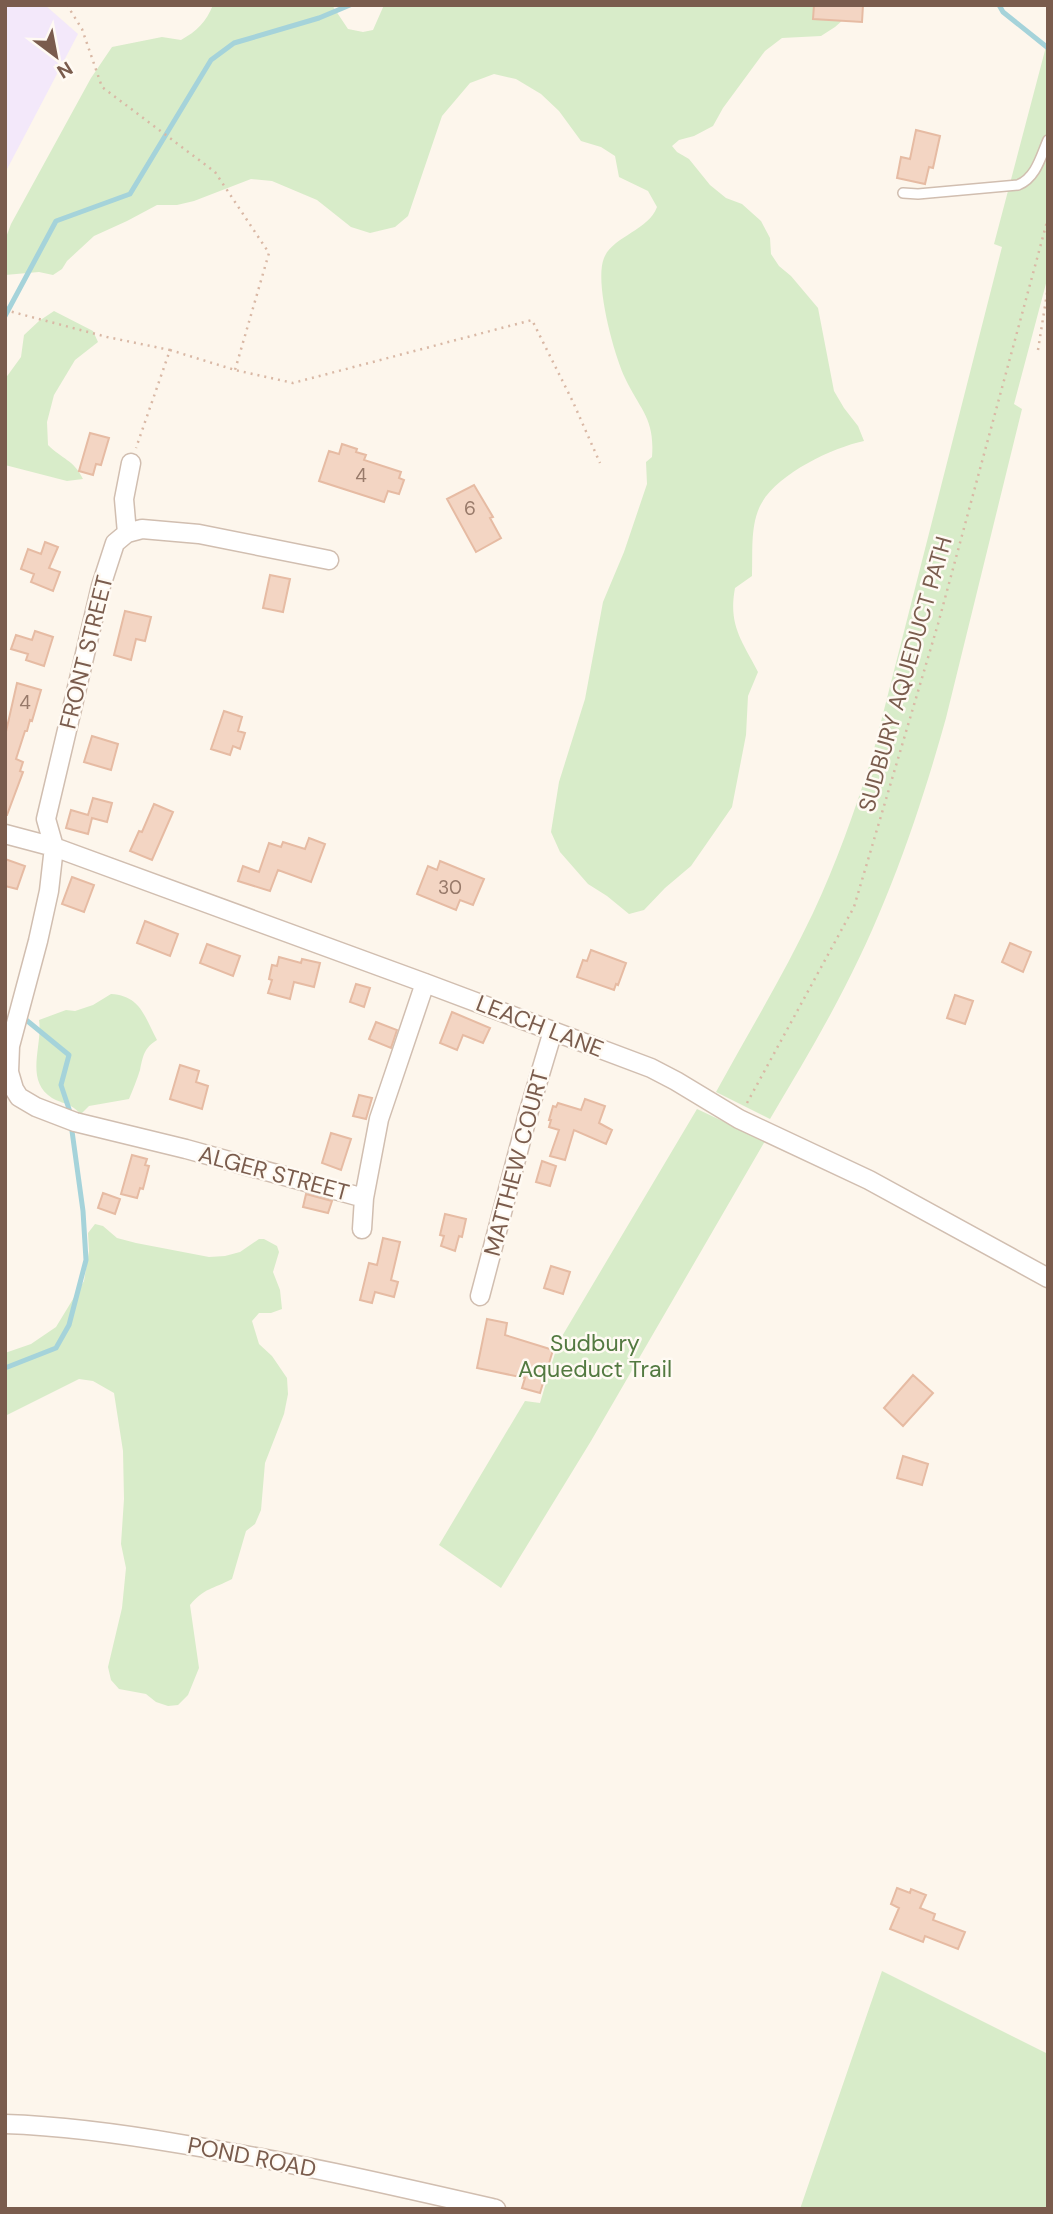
<svg xmlns="http://www.w3.org/2000/svg" width="1053" height="2214" font-family="'DM Sans',sans-serif">
<rect width="100%" height="100%" fill="#fdf6ec"/>
<path fill="#f3e8fa" d="M5 5H45L78 34 5 173Z"/>
<path fill="#d8ecc9" d="M213 5H332L348 29 363 32 373 30 384 5H860L835 27 821 36 782 38 765 51 723 108 713 126 694 136 679 140 672 146 677 152 689 159 710 185 726 198 742 204 761 221 770 238 771 254 779 266 791 276 818 308 834 391 844 408 858 426 864 441C831 448 775 475 760 506 750 527 753 553 752 576L735 588C728 625 742 641 758 672L748 696 746 735 732 807 691 866 665 888 644 910 629 914 607 896 588 884 560 852 551 832 559 782 585 699 603 602 624 552 647 484 646 462 652 457C655 418 640 410 625 378 614 355 594 282 604 258 613 236 648 231 657 207L648 191 619 177 615 156 601 147 581 141 559 111 541 94 516 79 494 74 470 83 442 116 408 216 395 227 370 233 351 227 317 200 272 181 251 179 194 201 177 205H157L127 221 94 236 67 261 62 269 53 275 39 272 5 275V240L11 224 91 78 112 47 162 37 181 40C197 31 206 22 213 5Z
M1048 39V276L1014 404 1022 409 946 718C919 815 885 913 837 1002 816 1042 793 1080 770 1119L716 1092C749 1032 784 974 813 913 837 862 855 810 872 757L1002 247 994 244Z
M54 311 93 331 98 342 75 360 54 395 47 422 48 445C62 459 74 460 83 479L67 481 5 465V379L21 357 24 335 39 321Z
M111 994C141 996 144 1016 157 1040 144 1048 143 1056 140 1070 137 1080 133 1089 129 1099L89 1106 81 1114C69 1102 65 1105 52 1098 24 1080 43 1046 39 1020L66 1010 75 1011 93 1005Z
M697 1109 765 1141 591 1441 501 1588 439 1545 525 1401 540 1403 558 1343Z
M95 1224 103 1226 117 1238 136 1243 209 1257 225 1256 240 1252 259 1239H264L277 1246 279 1252 273 1272 280 1290 282 1309 271 1313H259L252 1321 259 1344 272 1356 287 1378 288 1394 284 1414 265 1463 261 1510 255 1524 246 1531 232 1579C213 1589 204 1588 190 1605L199 1668 188 1695 178 1705 168 1706 156 1702 146 1694 119 1689 111 1680 108 1667 122 1608 126 1568 121 1544 124 1499 123 1451 114 1393 93 1381 79 1379 5 1416V1353L31 1344 56 1327 84 1281 89 1251 88 1233Z
M882 1971 1048 2054V2209H800Z"/>
<g fill="none" stroke-linecap="round" stroke-linejoin="round">
<path stroke="#a5d3da" stroke-width="5" d="M999 5 1003 12 1048 48
M5 316 56 221 130 194 211 60 234 43 319 18 350 5
M25 1019 69 1055 61 1085 70 1112
M5 1368 56 1348 69 1325 86 1260 83 1211 72 1131"/>
</g>
<path fill="#f3d5c3" stroke="#e6bba3" stroke-width="2" d="M814 5H863L862 22 813 19Z
M916 130 940 136 933 168 929 167 925 184 897 178 901 157 910 159Z
M90 433 109 438 101 465 96 464 93 475 79 471Z
M342 444 357 449 356 452 366 455 364 460 401 472 399 478 404 480 399 494 388 491 384 502 319 481 329 451 339 454Z
M474 485 493 517 490 518 501 538 476 552 447 499Z
M45 542 58 547 49 568 60 572 53 591 31 582 34 574 21 569 28 549 41 554Z
M270 575 290 579 283 612 263 608Z
M125 611 151 617 145 641 136 639 131 660 114 655Z
M35 631 53 637 44 666 26 660 28 654 11 649 16 635 32 640Z
M17 683 41 690 32 721 30 720 27 731H25L16 759 23 762 20 771 23 772 7 815H5V736Z
M224 711 242 717 238 731 245 733 240 749 233 746 230 755 211 749Z
M92 736 118 744 111 770 84 762Z
M93 798 112 803 107 822 92 818 88 834 66 828 71 810 88 815Z
M154 804 173 812 152 860 130 851 139 831 142 832Z
M309 838 325 844 311 882 278 870 270 891 238 881 243 866 259 872 269 843 281 847 283 842 305 849Z
M5 859 25 866 17 889 5 886Z
M440 861 484 879 473 905 460 900 456 910 417 894 428 866 437 870Z
M72 877 94 885 84 912 62 904Z
M145 921 178 934 170 956 137 943Z
M1010 943 1031 952 1023 972 1002 962Z
M207 944 240 956 233 976 200 963Z
M591 950 626 963 618 985 616 984 614 990 577 977 583 960 587 961Z
M279 957 301 963 302 959 320 963 314 987 294 982 290 999 268 993 272 980 269 979 272 965 277 966Z
M356 984 370 988 364 1007 350 1002Z
M955 995 973 1001 965 1024 947 1018Z
M452 1012 490 1028 483 1043 463 1035 457 1050 440 1043Z
M376 1022 397 1030 391 1048 369 1039Z
M180 1065 199 1071 196 1082 208 1086 202 1109 170 1099Z
M359 1095 372 1098 366 1119 353 1116Z
M585 1099 605 1106 599 1123 612 1130 606 1144 574 1130 565 1160 550 1156 559 1130 549 1127 551 1120H549L553 1106 556 1107 558 1103 581 1110Z
M331 1133 351 1139 341 1170 322 1163Z
M132 1155 147 1159 145 1165 149 1166 143 1189 140 1188 137 1198 121 1194Z
M542 1161 556 1166 550 1186 536 1182Z
M103 1193 120 1199 115 1214 98 1208Z
M306 1194 332 1201 328 1213 303 1207Z
M445 1214 466 1219 462 1237 459 1236 455 1251 441 1246 444 1236 440 1235Z
M383 1238 400 1242 391 1280 398 1282 394 1297 375 1292 372 1303 360 1300 369 1263 377 1265Z
M551 1266 570 1272 563 1294 544 1288Z
M487 1319 507 1323 505 1335 553 1350 540 1393 522 1388 525 1378 477 1368Z
M913 1375 933 1393 903 1426 884 1408Z
M903 1456 928 1464 922 1485 897 1478Z
M897 1888 910 1893 911 1889 926 1895 920 1908 935 1914 933 1920 965 1932 958 1949 925 1936 923 1942 890 1929 899 1908 891 1904Z"/>
<g fill="none" stroke-linecap="round" stroke-linejoin="round">
<g stroke="#d1beb0" stroke-width="12">
<path id="service" d="M903 193 918 194 1018 185C1036 178 1041 156 1048 140"/>
</g>
<g stroke="#d1beb0" stroke-width="21">
<path id="minor" d="M127 533 124 499 131 463
M329 560 199 534 142 529 127 533 115 543 101 586 46 819 54 847 49 891 38 941 10 1046 9 1072 14 1089 19 1097 36 1107 75 1122 186 1149 364 1198
M5 834 54 847 425 983 651 1068 676 1081 739 1119 869 1180 1048 1278
M362 1229 364 1198 379 1119 425 983
M480 1296 528 1114 553 1031
M5 2124C64 2126 123 2134 181 2144 287 2161 391 2185 496 2209"/>
</g>
<path stroke="#d9b8a5" stroke-width="2.5" stroke-dasharray="2 5" stroke-linecap="butt" d="M67 5 82 29 102 87 215 172 269 253 235 370
M5 310 107 337 170 350 136 448
M170 350 235 370 293 383 532 320 573 402 600 463
M1038 350 1048 287
M747 1103 854 907 938 624 1048 218"/>
<use href="#service" stroke="#fff" stroke-width="9"/>
<use href="#minor" stroke="#fff" stroke-width="18"/>
</g>
<g text-anchor="middle" stroke-width="5" stroke-linejoin="round" paint-order="stroke">
<g font-size="19" fill="#987a6a">
<text x="361" y="482">4</text>
<text x="470" y="515">6</text>
<text x="25" y="709">4</text>
<text x="450" y="894">30</text>
</g>
<g font-size="23" fill="#7a5c4d" stroke="#fffaf3">
<text transform="translate(86 652) rotate(-76)" y="8">FRONT STREET</text>
<text transform="translate(905 674) rotate(-74)" y="8">SUDBURY AQUEDUCT PATH</text>
<text transform="translate(540 1026) rotate(21)" y="8">LEACH LANE</text>
<text transform="translate(516 1163) rotate(-75)" y="8">MATTHEW COURT</text>
<text transform="translate(274 1173) rotate(15)" y="8">ALGER STREET</text>
<text transform="translate(252 2157) rotate(11)" y="8">POND ROAD</text>
</g>
<g font-size="23" fill="#537a41" stroke="#fffaf3">
<text x="595" y="1351">Sudbury<tspan x="595" dy="26">Aqueduct Trail</tspan></text>
</g>
</g>
<rect width="1053" height="2214" fill="none" stroke="#7a5c4d" stroke-width="14"/>
<g transform="translate(56 56) rotate(148)" stroke="#fffaf3" stroke-width="5" paint-order="stroke">
<path d="M0-5L12 26L0 18L-12 26Z" fill="#7a5c4d"/>
<text y="-10" font-size="19" font-weight="bold" text-anchor="middle" fill="#7a5c4d">N</text>
</g>
</svg>
